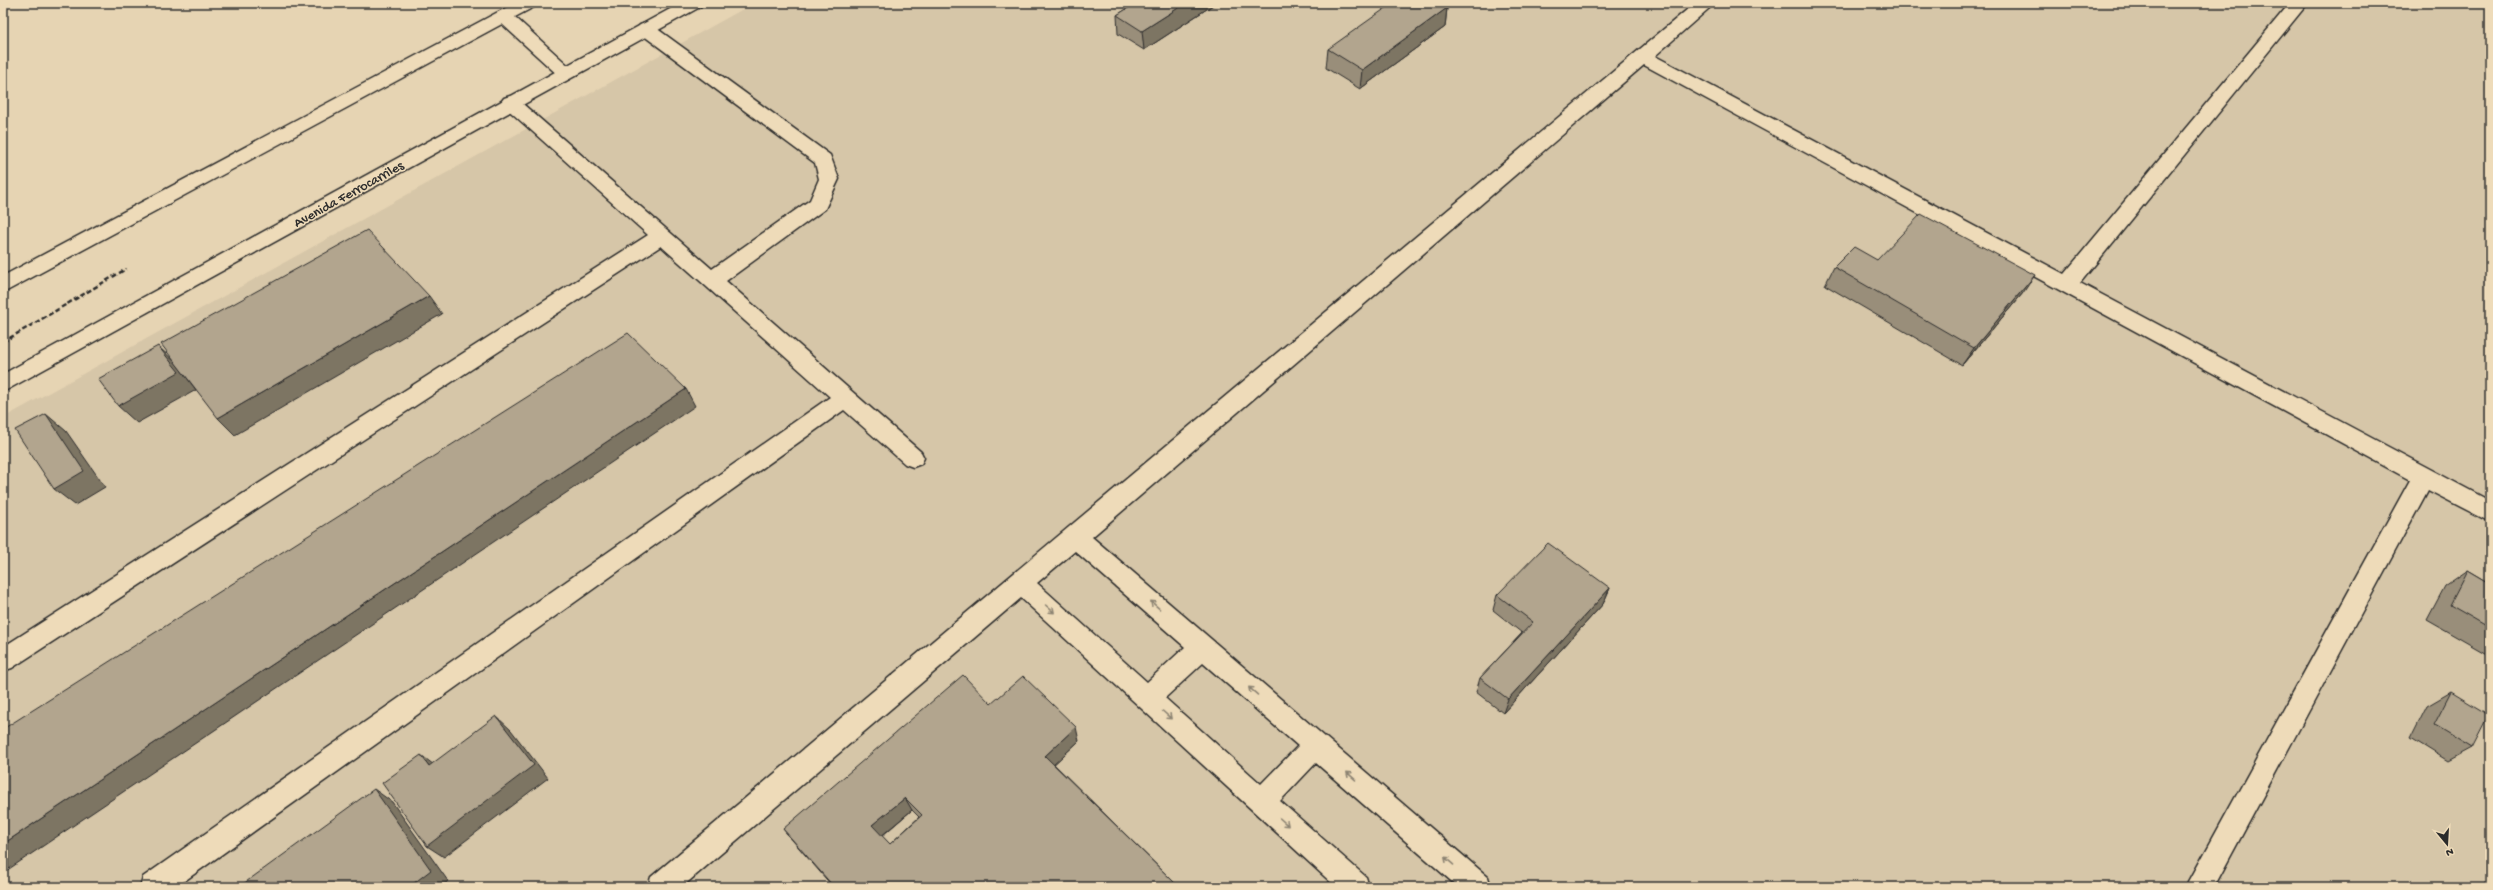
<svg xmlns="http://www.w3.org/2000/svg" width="2493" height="890" font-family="'Gochi Hand',sans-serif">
<rect width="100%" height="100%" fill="#e6d4b3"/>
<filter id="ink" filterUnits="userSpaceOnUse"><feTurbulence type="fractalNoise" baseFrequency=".025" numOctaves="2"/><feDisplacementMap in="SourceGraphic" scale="8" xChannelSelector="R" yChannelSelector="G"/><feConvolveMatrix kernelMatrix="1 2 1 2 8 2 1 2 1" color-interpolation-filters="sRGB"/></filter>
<g filter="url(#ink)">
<path fill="#d6c6a8" d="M754 3H2490V887H3V418Z"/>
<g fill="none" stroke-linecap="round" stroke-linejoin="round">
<g stroke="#2b2b2b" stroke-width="3">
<path id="minor" d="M515 3H537L534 7 515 17 572 69 575 73 572 77H560L502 24 3 293V276Z
M1695 3H1715L1655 56 2064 274 2290 3H2308L2080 283 2490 501V522L2428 490 2214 887H2186L2410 480 1644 65 1092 537 1488 877 1491 887H1458L1316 763 1280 801 1366 877 1369 887H1336L1021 598 682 887H648L651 877ZM1075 551 1185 647 1147 682 1037 583ZM1203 663 1298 746 1261 784 1165 698Z
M646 23 652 25 830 155 839 179 825 209 726 281 921 452 924 458 921 464 913 467 905 464 844 410 176 887H140L143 877 830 397 661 246 12 668 3 671V647L648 235 504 106 501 102 504 98 510 96 516 98 712 269 810 200 819 179 815 163 640 33 637 29 640 25Z"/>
</g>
<g stroke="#2b2b2b" stroke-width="3">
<path id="major" d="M681 3H703L700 7 3 392V374Z"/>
</g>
<use href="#minor" fill="#eedbb9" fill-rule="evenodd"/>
<use href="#major" fill="#eedbb9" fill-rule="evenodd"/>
<path stroke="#2b2b2b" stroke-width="2.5" stroke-dasharray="5 2.5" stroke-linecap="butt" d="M3 342 126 269"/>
</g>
<path fill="#998e7a" stroke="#2b2b2b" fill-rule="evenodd" d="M1136 3H1216L1144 50 1118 34 1117 15Z
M1447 8 1445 27 1360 89 1326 68 1328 49Z
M1877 260 2023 293 1962 365 1825 285 1834 267Z
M2468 570 2490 583V656L2427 620 2445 586Z
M1610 588 1603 604 1503 713 1476 692 1480 678 1522 633 1493 610 1497 595Z
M2451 692 2472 748 2448 761 2411 738 2427 706Z
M1079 741 1054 764 1179 887H833L793 841 783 829ZM912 810 919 817 890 844 882 836Z"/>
<path fill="#7d7463" stroke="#2b2b2b" d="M1186 3H1216L1144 50 1142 31Z
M1447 8 1445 27 1360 89 1362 70Z
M2035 275 2023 293 1962 365 1974 348Z
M429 296 442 314 235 435 218 418Z
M158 346 176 363 196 390 137 423 118 406Z
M686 389 695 406 3 873V844Z
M46 414 66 431 105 487 75 505 54 489Z
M1610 588 1603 604 1503 713 1508 699Z
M496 716 511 730 548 778 444 857 427 846Z
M1076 727 1079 741 1049 769 1045 756Z
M421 755 438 768 429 766Z
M374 789 392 802 448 881 441 887H409Z
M905 798 912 810 880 837 872 825Z"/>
<path fill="#b2a58e" stroke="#2b2b2b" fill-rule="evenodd" d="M1136 3H1186L1142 31 1117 15Z
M1393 3H1438L1447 8 1362 70 1328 49Z
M1921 214 2035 275 1974 348 1834 267 1854 247 1877 260Z
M367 230 429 296 218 418 161 344Z
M628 333 686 389 3 844V729Z
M158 346 179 372 118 406 98 379Z
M46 414 84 471 54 489 15 430Z
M1548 543 1610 588 1508 699 1480 678 1533 622 1497 595Z
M2468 570 2490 583V628L2450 605Z
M963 675 991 704 1023 676 1076 727 1045 756 1179 887H834L783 829ZM905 798 922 815 890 844 872 825Z
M2451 692 2489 715 2472 748 2434 725Z
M496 716 534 765 427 846 382 783 421 755 429 766Z
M374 789 431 870 409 887H239Z"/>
<defs><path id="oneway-shaft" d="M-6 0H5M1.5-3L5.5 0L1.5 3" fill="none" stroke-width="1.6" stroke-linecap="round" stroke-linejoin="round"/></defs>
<g stroke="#8c8372">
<use href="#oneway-shaft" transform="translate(1155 605) rotate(-139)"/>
<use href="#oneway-shaft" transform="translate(1050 609) rotate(42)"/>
<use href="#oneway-shaft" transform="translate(1253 691) rotate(-139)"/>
<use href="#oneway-shaft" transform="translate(1167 715) rotate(42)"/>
<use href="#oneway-shaft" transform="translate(1351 776) rotate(-139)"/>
<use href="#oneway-shaft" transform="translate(1284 822) rotate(42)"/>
<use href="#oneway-shaft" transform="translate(1449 861) rotate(-139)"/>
</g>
</g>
<g text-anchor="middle" stroke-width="3" stroke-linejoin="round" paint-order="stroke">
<g font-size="14" fill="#2b2b2b" stroke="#eedbb9">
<text transform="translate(348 193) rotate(-29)" y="5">Avenida Ferrocarriles</text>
</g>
</g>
<rect width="2493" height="890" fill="none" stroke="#eedbb9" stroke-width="16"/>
<rect x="8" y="8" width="2477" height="874" fill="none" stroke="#2b2b2b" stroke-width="1.5" filter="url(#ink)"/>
<g transform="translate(2447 844) rotate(162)" stroke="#eedbb9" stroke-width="3" paint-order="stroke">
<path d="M0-3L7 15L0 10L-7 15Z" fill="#2b2b2b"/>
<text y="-6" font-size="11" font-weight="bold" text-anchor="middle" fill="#2b2b2b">N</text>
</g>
</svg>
